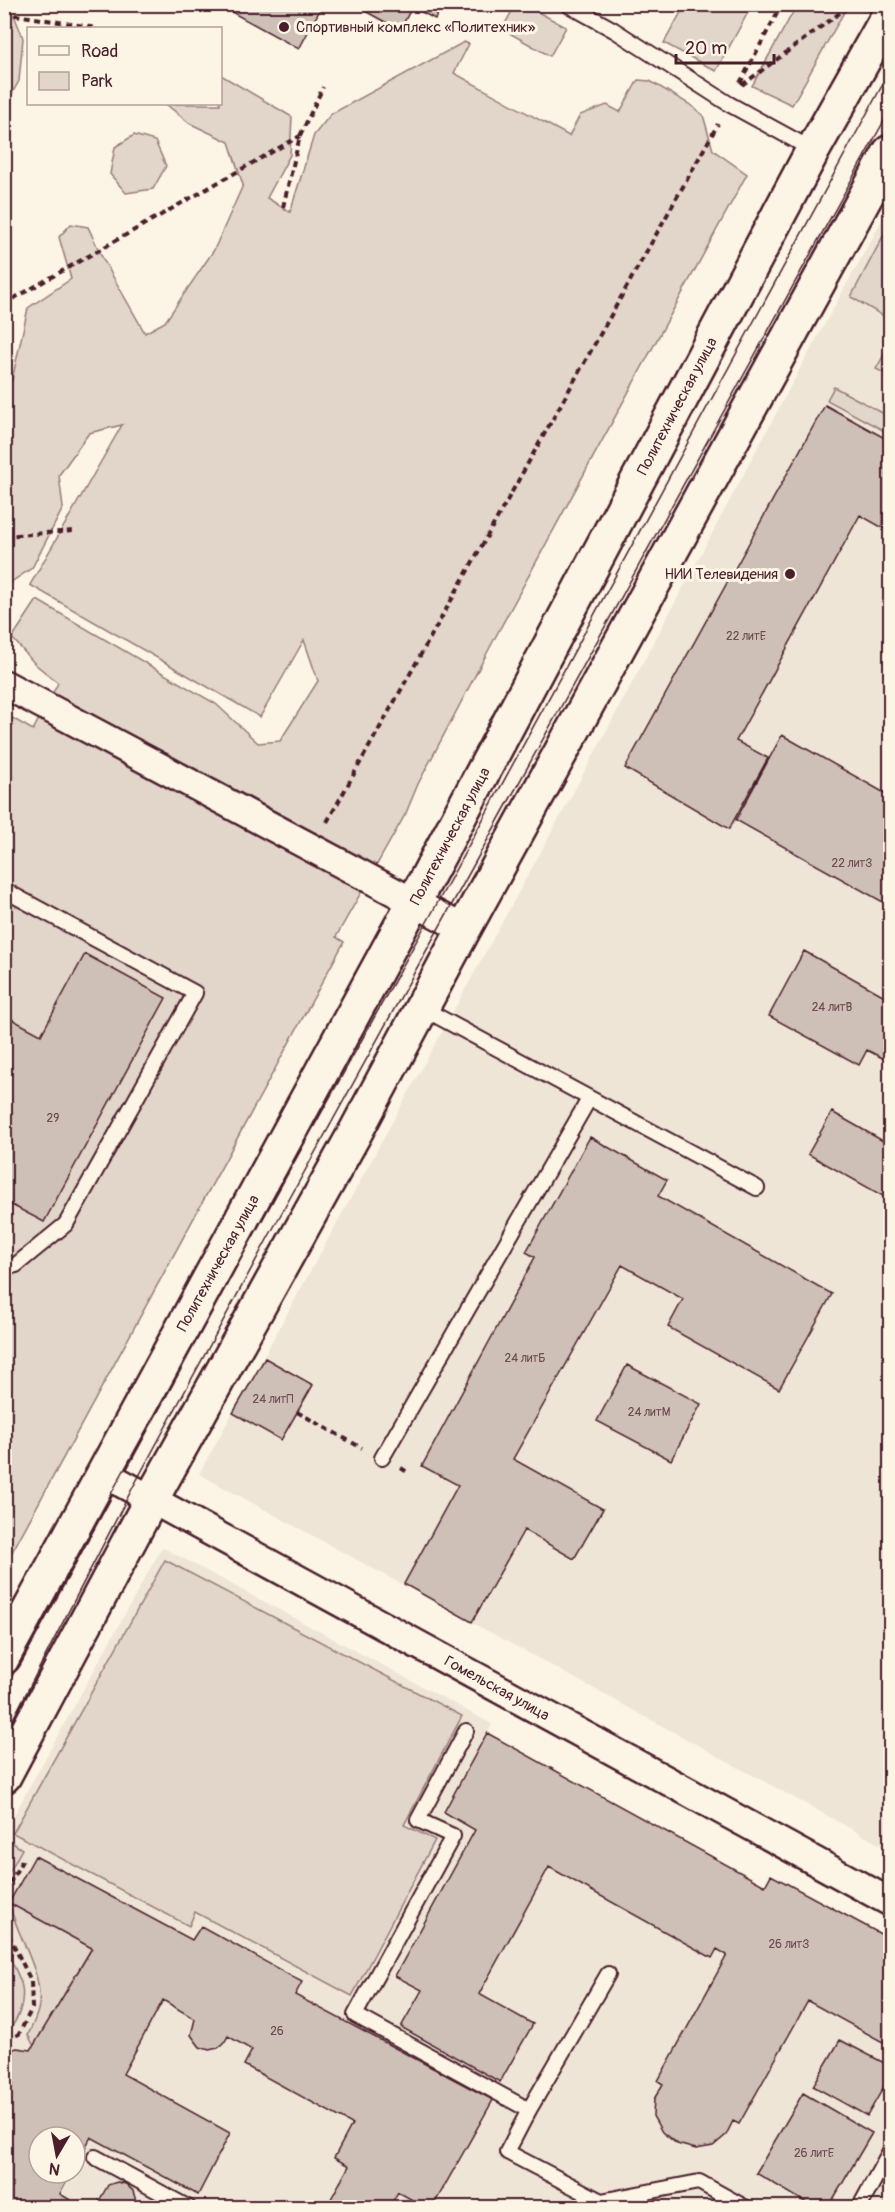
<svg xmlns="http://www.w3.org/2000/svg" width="895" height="2212" font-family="Pangolin,sans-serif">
<rect width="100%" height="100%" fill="#fcf5e5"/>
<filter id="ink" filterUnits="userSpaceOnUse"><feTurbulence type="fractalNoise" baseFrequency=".0167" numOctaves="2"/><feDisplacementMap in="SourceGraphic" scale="12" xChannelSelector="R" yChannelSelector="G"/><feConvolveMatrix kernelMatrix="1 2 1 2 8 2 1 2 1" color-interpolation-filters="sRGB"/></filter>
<g filter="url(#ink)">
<path fill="#eee5d7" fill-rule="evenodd" d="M890 206V1850L199 1474 578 784 802 365Z
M162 1547 492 1724 488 1733 765 1886 771 1875 890 1939V2207H5L4 1833ZM39 2137H75V2173H39Z"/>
<path fill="#e2d5ca" stroke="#967a7a" stroke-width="1.5" d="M516 4 525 5 566 27 550 56 502 29Z
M685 5H752L716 71 664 43Z
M797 5H848L792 105 752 86Z
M14 15 23 38 19 81 5 106V19Z
M464 42 469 44 454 73 569 136 580 115 607 105 620 112 638 80 650 81 689 104 703 115 713 150 747 174 496 636 418 784 406 813 336 937 344 942 5 1565V714L33 730 58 683 35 664 12 638 37 600 216 704 258 743 280 741 318 681 304 640 260 717 30 585 122 425 89 433 59 475 63 508 32 568 5 586V388L12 380 28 308 71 279 59 237 71 224 88 227 103 259 145 333 165 322 214 250 243 185 229 142 189 123 166 104H220L221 75 292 117 290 155 267 198 290 212 314 135 331 114Z
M134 135 155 141 166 166 153 189 126 193 110 174 115 147Z
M890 223V320L851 297Z
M890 344V376L876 369Z
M834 387 890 417V434L827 400Z
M165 1560 462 1716 404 1825 435 1840 352 1996 195 1912 189 1926 13 1833Z
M5 1838 22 1849 5 1880Z
M9 1903 92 1948 34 2046 28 2035C32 2026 38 2015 39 2005 43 1972 17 1936 9 1903Z
M5 1948C10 1960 20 1975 22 1987 25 2005 17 2023 5 2034Z"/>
<path fill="#cfc0b7" stroke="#4a1f2b" stroke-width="1.5" d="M217 4H323L299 49Z
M352 4H443L435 19 412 7 400 30Z
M825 405 890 441V532L860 515 736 741 768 758 729 829 625 768Z
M782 735 890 796V906L736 820Z
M804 951 890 999V1062L867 1050 859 1065 769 1016Z
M85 954 166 998 44 1222 4 1201V1015L41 1035Z
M832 1112 890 1145V1200L808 1154Z
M590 1137 667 1180 658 1196 832 1294 779 1389 668 1327 683 1299 622 1265 513 1459 603 1509 574 1559 524 1530 472 1622 404 1584 458 1485 422 1466 535 1257 526 1252Z
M265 1358 313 1385 281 1440 233 1413Z
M627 1365 701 1404 671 1460 597 1421Z
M487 1733 765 1886 771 1875 890 1939V2046L808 2001 739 2124 733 2121 726 2135 713 2146 696 2149 677 2144 662 2132 653 2116 654 2099 663 2084 658 2081 727 1955 717 1949 712 1958 549 1867 479 1994 533 2024 500 2082 401 2027 422 1990 395 1976 475 1830 444 1812Z
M35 1856 192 1940 201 1926 302 1982 295 1995 493 2100 432 2208H427L398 2192 389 2208H326L349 2166 334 2158 352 2124 244 2065 252 2050 228 2036 224 2043 218 2048 209 2050 200 2047 191 2035 195 2019 163 2000 123 2074 230 2133 198 2195 91 2137 75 2166V2137H39V2173H71L60 2194 84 2208H4V2100L13 2084 4 2075V2056L10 2050 17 2048 31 2050 92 1948 9 1903Z
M840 2040 890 2066V2076L867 2116 813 2086Z
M803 2093 872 2133 828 2208H815L756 2173Z
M117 2182 126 2184 133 2191 136 2201 135 2208H95L108 2185Z
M890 2193V2208H883Z"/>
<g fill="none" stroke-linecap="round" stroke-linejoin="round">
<g stroke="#4a1f2b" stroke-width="18">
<path id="service" d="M567 4 614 30 729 104 813 150
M4 890 195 993 66 1224 16 1265 4 1268
M422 1008 757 1188
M382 1458 589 1099
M466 1731 418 1820 453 1836 355 2015 529 2110 507 2152 601 2201 699 2182 746 2208
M529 2110 608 1974
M95 2157 189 2208
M859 2208 890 2151"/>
</g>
<g stroke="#4a1f2b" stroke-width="32">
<path id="minor" d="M4 684 464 929
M103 1473 890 1902"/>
</g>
<g stroke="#4a1f2b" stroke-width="38">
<path id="secondary" d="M4 1657 414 902 813 150 890 13
M4 1776 151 1500 356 1131 464 929 890 152"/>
</g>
<path stroke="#4a1f2b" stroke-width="4" stroke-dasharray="6 4.5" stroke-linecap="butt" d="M4 13 96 28
M740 83 782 4
M742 85 852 4
M283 207 300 136 323 87
M4 304 300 136
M4 536 73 531
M327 822 718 124
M297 1412 362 1448
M401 1468 409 1473
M4 1893 23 1859
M4 1925 31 1981 32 2008 19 2034 4 2041
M4 2055 5 2056"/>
<use href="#service" stroke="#fcf5e5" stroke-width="14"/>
<use href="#minor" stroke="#fcf5e5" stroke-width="27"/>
<use href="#secondary" stroke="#fcf5e5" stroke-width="33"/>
<path stroke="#4a1f2b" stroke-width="1.5" d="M4 1691 118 1481 433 911 890 71
M4 1736 132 1489 269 1236 890 110"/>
</g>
</g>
<g fill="#4a1f2b" stroke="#fcf5e5" stroke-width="2">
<circle cx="284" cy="27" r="6"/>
<circle cx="790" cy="574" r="6"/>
</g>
<g text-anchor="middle" stroke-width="6" stroke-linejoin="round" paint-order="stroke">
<g font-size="12" fill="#6b474e">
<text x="746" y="640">22 литЕ</text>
<text x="852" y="867">22 литЗ</text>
<text x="832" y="1011">24 литВ</text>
<text x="53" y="1122">29</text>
<text x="525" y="1362">24 литБ</text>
<text x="273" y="1403">24 литП</text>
<text x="649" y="1416">24 литМ</text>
<text x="789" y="1948">26 литЗ</text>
<text x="277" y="2035">26</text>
<text x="814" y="2157">26 литЕ</text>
</g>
<g font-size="15" fill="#4a1f2b" stroke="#fcf5e5" text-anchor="start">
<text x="296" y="32">Спортивный комплекс «Политехник»</text>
<text x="778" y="579" text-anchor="end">НИИ Телевидения</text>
</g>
<g font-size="15" fill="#4a1f2b" stroke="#fcf5e5">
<text transform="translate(677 406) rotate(-62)" y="5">Политехническая улица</text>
<text transform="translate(450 836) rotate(-62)" y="5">Политехническая улица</text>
<text transform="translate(218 1263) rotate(-61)" y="5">Политехническая улица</text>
<text transform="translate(497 1688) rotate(29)" y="5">Гомельская улица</text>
</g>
</g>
<rect width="895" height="2212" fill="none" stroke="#fcf5e5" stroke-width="24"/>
<rect x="12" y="12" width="871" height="2188" fill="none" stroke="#4a1f2b" stroke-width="2" filter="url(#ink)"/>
<rect x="27" y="27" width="195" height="78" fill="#fcf5e5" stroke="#b59f9b" stroke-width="1.5"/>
<rect x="39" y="46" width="30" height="9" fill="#fcf5e5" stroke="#b59f9b" stroke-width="1.5"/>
<text x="81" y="57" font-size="18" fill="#4a1f2b">Road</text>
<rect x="39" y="72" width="30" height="18" fill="#e2d5ca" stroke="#b59f9b" stroke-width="1.5"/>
<text x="81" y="87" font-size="18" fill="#4a1f2b">Park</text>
<g transform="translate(57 2155) rotate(190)"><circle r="28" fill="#fcf5e5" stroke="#b59f9b" stroke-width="1.5"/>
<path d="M0-4.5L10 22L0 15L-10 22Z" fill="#4a1f2b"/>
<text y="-9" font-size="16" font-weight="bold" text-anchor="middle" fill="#4a1f2b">N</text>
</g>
<path d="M676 54v9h98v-9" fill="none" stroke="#4a1f2b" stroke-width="3"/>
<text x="685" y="54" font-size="18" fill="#4a1f2b" stroke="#fcf5e5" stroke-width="4.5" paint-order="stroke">20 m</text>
</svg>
